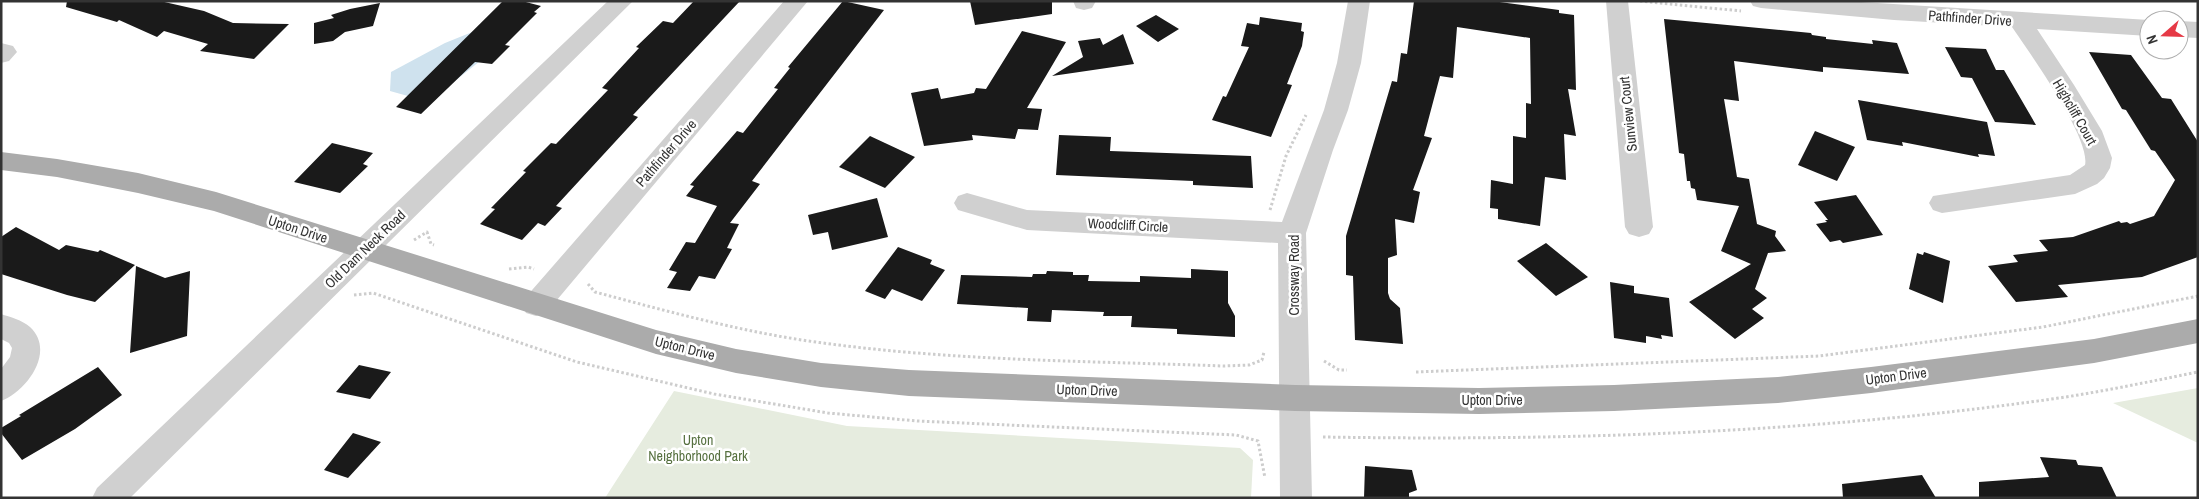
<svg xmlns="http://www.w3.org/2000/svg" width="2199" height="499" font-family="'Archivo Narrow',sans-serif">
<rect width="100%" height="100%" fill="#fff"/>
<path fill="#e6ecdf" d="M2198 388V443L2113 403Z
M674 391 847 426 1240 448 1253 460 1251 498H605Z"/>
<path fill="#cfe2ee" d="M507 18 489 54 437 95 415 98 390 91 391 72 445 43Z"/>
<path fill="#1a1a1a" d="M67 1H160L204 11 233 23 289 24 254 59 200 51 208 44 164 31 157 37 119 20 117 22 66 7Z
M503 1H522L541 6 534 12 537 13 505 45 510 46 492 64 475 62 421 114 396 107Z
M694 1H740L633 115 638 117 556 206 562 208 545 226 538 223 522 240 480 224 495 209 491 208 526 172 523 171 551 143 556 144 608 90 602 88 639 48 636 47 663 21 673 23Z
M843 1 884 10 752 181 760 184 730 223 739 224 727 248 732 249 715 279 699 276 690 291 667 288 677 272 669 270 686 242 695 243 717 206 686 196 694 186 690 185 737 131 743 133 778 89 774 88 790 68 788 67Z
M970 1H1052V14L975 25Z
M1414 1H1492L1559 10V13L1574 15 1576 90 1568 89 1576 136 1564 134 1566 180 1545 177 1540 226 1498 219V209L1490 208 1491 180 1513 184V136L1526 138V103L1531 104 1530 38 1457 27 1453 78 1440 76 1424 136 1432 138 1413 190 1420 192 1414 223 1395 219 1397 255 1388 258V293L1390 299 1400 308 1403 344 1355 340 1353 276 1346 275V236L1392 81 1397 82 1401 53 1407 54Z
M380 3 373 26 345 32 333 41 314 44V23L334 18 331 15 350 9Z
M1156 15 1179 29 1158 42 1136 26Z
M1260 17 1302 23 1301 31 1304 32 1302 46 1287 84 1292 85 1271 137 1212 120 1223 96 1226 97 1249 47 1241 46 1247 23 1259 25Z
M1664 19 1811 33 1812 35 1826 37V39L1873 44 1872 40 1897 43 1909 74 1823 67V72L1734 61 1739 101 1724 99 1737 177 1749 179 1757 224 1776 231 1775 236 1786 251 1768 253 1755 289 1767 298 1752 309 1764 318 1735 339 1689 302 1751 264 1721 251 1739 206 1697 200 1695 189 1691 188 1690 181H1687L1684 154 1679 153Z
M1022 31 1066 42 1027 108 1042 109 1038 130 1018 129 1015 139 972 135 973 140 924 146 911 93 938 88 941 99 974 93 976 88 986 89Z
M1123 34 1134 64 1052 76 1083 57 1078 41 1100 38 1103 45Z
M1945 47 1986 49 1996 70H2004L2036 125 1995 122 1972 78 1961 77Z
M2089 52 2131 55 2162 98 2171 99 2198 142V257L2142 277 2058 285 2068 297 2016 302 1988 266 2018 262 2013 255 2048 251 2039 240 2073 237 2119 221 2121 223 2127 222 2130 224 2154 216 2175 180 2155 151 2151 150 2126 110 2122 109Z
M1858 100 1987 122 1995 156 1978 154 1979 157 1902 142 1903 146 1867 140Z
M1815 131 1855 147 1837 181 1798 165Z
M1059 135 1111 137 1110 151 1251 156 1253 188 1193 185V181L1056 175Z
M870 136 915 157 885 188 839 167Z
M332 143 373 153 363 164 368 166 340 193 294 182Z
M1856 195 1883 235 1843 243 1840 240 1830 242 1816 224 1827 222 1825 220H1828L1814 202Z
M877 198 888 237 832 250 828 232 813 235 808 215Z
M16 227 59 250 66 245 98 252 100 250 135 265 95 302 67 295 1 274V237Z
M1546 243 1588 277 1556 296 1517 261Z
M898 247 932 260 930 264 945 270 922 301 892 289 885 299 865 291Z
M1924 252 1950 261 1943 303 1909 289 1917 253 1923 255Z
M136 266 165 278 190 271 187 336 130 353Z
M1191 269 1228 271V303L1235 316V337L1177 334V329L1131 327 1132 316H1103L1104 312 1052 310 1051 322 1027 321 1028 308 957 304 961 275 1032 277 1033 274H1046L1047 271 1073 272V275H1089L1088 281 1140 282V276L1191 278Z
M1610 282 1634 286V293L1669 298 1673 337 1661 335 1662 339 1646 336V343L1614 338Z
M359 365 391 372 370 399 336 392Z
M98 367 122 395 75 429 22 460 1 433V428L21 416 19 415Z
M353 433 381 442 348 478 324 470Z
M2040 457 2076 460 2078 465 2102 467 2117 498H1979V482L2049 477Z
M1365 466 1412 470 1417 490 1409 493V498H1364Z
M1922 475 1936 498H1843L1842 484Z"/>
<g fill="none" stroke-linecap="round" stroke-linejoin="round">
<path stroke="#cdcdcd" stroke-width="3" stroke-dasharray="2.5 2.5" stroke-linecap="butt" d="M1640 1 1741 11
M1270 210 1286 156 1306 115
M414 240 427 232 431 244 434 245
M509 269 528 267 534 269
M588 284 595 292C670 312 746 333 823 343 956 361 1090 361 1223 366L1249 365 1262 360 1264 352
M354 295 373 293 577 362 714 394 828 413 917 421 1236 435 1258 441 1265 478
M1324 361 1339 370H1347
M1416 372 1819 356 2043 327 2198 296
M1323 437C1569 441 1815 433 2059 398 2106 391 2152 381 2198 372"/>
<path fill="#d0d0d0" fill-rule="evenodd" d="M608 1H633L130 498H92L97 488Z
M784 1H808L546 313 536 316 526 313 522 305 526 297Z
M1073 1H1096L1092 8 1084 10 1076 8Z
M1348 1H1370L1361 63 1348 110 1333 150 1306 233 1312 498H1280L1278 243 1027 230 958 210 954 203 958 196 967 193 1027 210 1282 222 1324 110 1337 63Z
M1606 1H1628L1653 227 1649 234 1639 237 1629 234 1625 227Z
M1750 1H1845L2149 20V36L2037 29 2074 85 2102 131 2112 158 2110 168 2104 178 2097 184 2075 194 1942 213 1933 210 1929 203 1933 196 2070 175 2085 165C2091 138 2029 52 2012 27L1894 20 1761 8 1753 6Z
M2179 21 2198 22V38L2179 37Z
M1 43 13 46 17 52 9 61 1 63Z
M1 314C10 317 22 320 30 327 56 351 27 391 1 401V369L10 357 12 348 9 343 1 339Z"/>
<path fill="#ababab" fill-rule="evenodd" d="M1 152 57 159 138 173 216 192 656 330 736 349 821 363 909 370 1295 385 1479 388 1614 385 1778 377 1871 367 2094 339 2198 319V343L2094 363 1871 393 1778 403 1614 411 1479 414 1295 411 909 396 821 387 736 373 656 354 214 211 138 193 57 177 1 170Z"/>
</g>
<g text-anchor="middle" stroke-width="5" stroke-linejoin="round" paint-order="stroke">
<g font-size="14" fill="#333" stroke="#fff">
<text transform="translate(1970 18) rotate(4)" y="5">Pathfinder Drive</text>
<text transform="translate(2075 112) rotate(60)" y="5">Highcliff Court</text>
<text transform="translate(1628 114) rotate(-96)" y="5">Sunview Court</text>
<text transform="translate(666 153) rotate(-49)" y="5">Pathfinder Drive</text>
<text transform="translate(1128 225) rotate(3)" y="5">Woodcliff Circle</text>
<text transform="translate(298 229) rotate(18)" y="5">Upton Drive</text>
<text transform="translate(365 249) rotate(-44)" y="5">Old Dam Neck Road</text>
<text transform="translate(1294 275) rotate(-90)" y="5">Crossway Road</text>
<text transform="translate(685 348) rotate(14)" y="5">Upton Drive</text>
<text transform="translate(1896 376) rotate(-7)" y="5">Upton Drive</text>
<text transform="translate(1087 390) rotate(2)" y="5">Upton Drive</text>
<text x="1492" y="405">Upton Drive</text>
</g>
<g font-size="14" fill="#56703f" stroke="#fff">
<text x="698" y="445">Upton<tspan x="698" dy="16">Neighborhood Park</tspan></text>
</g>
</g>
<rect width="2199" height="499" fill="none" stroke="#333333" stroke-width="5"/>
<g transform="translate(2164 35) rotate(250)"><circle r="24" fill="#ffffff" stroke="#adadad"/>
<path d="M0-4L9 19L0 12L-9 19Z" fill="#e63946"/>
<text y="-8" font-size="14" font-weight="bold" text-anchor="middle" fill="#333333">N</text>
</g>
</svg>
